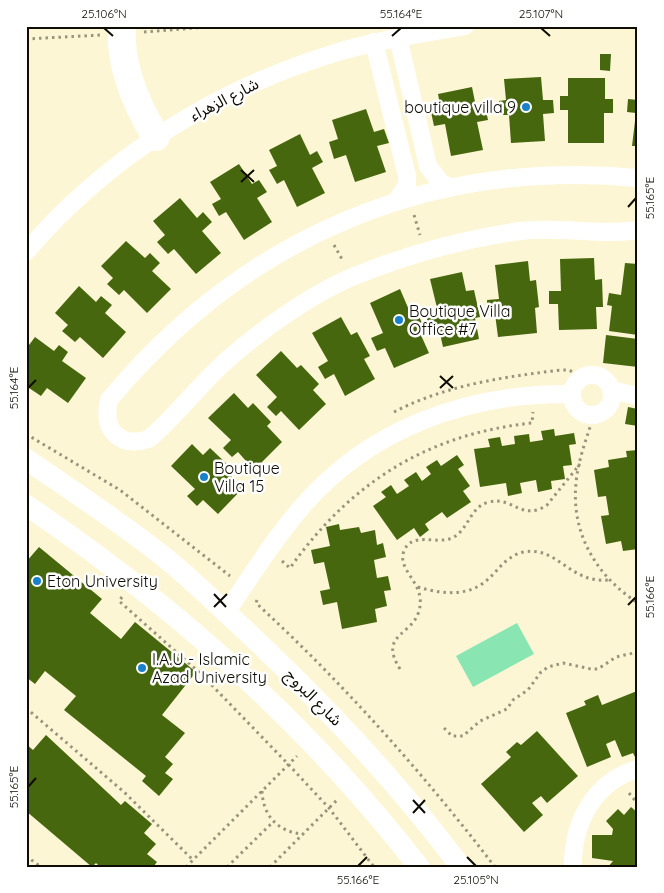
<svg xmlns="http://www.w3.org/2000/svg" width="664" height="893" font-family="Quicksand,'Noto Sans Arabic',sans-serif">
<rect width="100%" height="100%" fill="#fcf6d4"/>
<path fill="#89e6b2" d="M517 623 534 654 473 687 456 656Z"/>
<path fill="#47670f" d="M600 54H611L610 71 600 70Z
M541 77 543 100H553L554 113 543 114 545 141 511 143 509 115H500L499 101 506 100 504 79Z
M568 78H605V99H613V113H604V143H568V110H560V96H568Z
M472 87 476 107 485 106 488 120 477 122 483 150 451 156 445 124 434 126 431 112 441 110 438 94Z
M628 99 638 100V146H632L636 113 627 112Z
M366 109 374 132 384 129 389 143 377 146 386 172 355 182 346 155 334 159 329 142 338 139 332 120Z
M300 134 310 155 317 151 323 162 312 168 325 193 297 207 284 180 277 184 269 170 277 166 269 150Z
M239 164 252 184 259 180 267 192 257 198 272 222 244 240 226 212 219 216 212 204 221 199 210 182Z
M180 198 197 218 203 212 212 222 202 231 221 253 196 274 174 249 168 254 157 242 165 235 153 221Z
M126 241 145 258 150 253 160 263 152 271 171 289 147 313 124 290 119 295 107 284 113 278 101 266Z
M594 258 595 280 602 279 603 307H596L597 329 559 330 558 304H549V291H561L560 259Z
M528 261 530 281 536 280 539 307 535 308 537 333 498 337 495 314 488 315 487 300 499 299 495 265Z
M625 263 638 264V335L609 331 612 306 607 305 609 293 621 295Z
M462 272 466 291 474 290 480 317 475 318 479 339 443 347 438 325 429 327 426 315 438 312 430 279Z
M79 286 96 302 101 296 112 305 105 313 126 332 103 358 80 337 75 342 62 331 68 325 55 313Z
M400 289 409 310 415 307 425 330 420 333 429 353 394 368 385 348 377 351 371 338 383 333 370 303Z
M341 317 351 335 357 332 370 356 364 359 375 379 345 396 334 374 325 379 318 367 328 361 312 333Z
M606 335 638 339V367L603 363Z
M35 337 54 351 59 345 68 352 62 361 86 378 68 403 47 388 41 396 26 386V349Z
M281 351 297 368 301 365 319 384 313 390 326 404 299 430 281 411 276 416 267 407 277 397 256 375Z
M234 393 248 408 253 403 271 422 267 426 282 442 254 470 238 452 232 457 223 448 231 440 208 418Z
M628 407 638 409V426L625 424Z
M554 429 555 436 574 433 576 444 569 445 572 465 563 466 565 479 551 481 552 489 538 492 536 480 520 483 522 493 508 496 506 483 480 487 474 449 490 447 488 439 500 437 502 446 515 444 514 436 529 434 530 442 543 440 541 431Z
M192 444 203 455 210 448 229 466 225 470 243 488 218 514 203 500 197 506 187 496 195 489 171 466Z
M638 450V549L623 551 621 541 606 544 601 516 609 515 606 496 598 497 594 470 609 467 608 460 627 457 626 451Z
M457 455 464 465 458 469 470 486 463 491 471 502 447 518 442 512 425 524 429 530 420 537 414 528 397 540 373 506 386 497 381 492 391 485 397 494 409 486 404 480 416 472 422 481 431 474 426 467 437 460 441 466Z
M339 524 340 530 359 527 361 533 375 530 377 545 383 543 386 557 374 560 377 578 388 576 391 590 384 591 387 606 375 609 377 622 342 629 337 602 323 605 320 591 330 589 324 562 314 564 311 550 330 546 326 527Z
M39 547 102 599 90 613 121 639 135 622 196 672 162 715 185 733 165 757 173 764 165 773 173 779 159 796 142 781 146 776 64 710 76 696 45 671 35 684 26 677V562Z
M637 691 638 756 635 757 633 753 622 757 615 740 606 744 611 757 587 767 566 713 586 705 584 701 598 695 602 705Z
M537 731 578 776 547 803 541 796 532 803 543 815 524 832 481 784 511 757 506 752 517 742 521 745Z
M46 735 121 805 125 801 152 824 144 833 156 844 147 854 157 862 153 867H100L96 863 92 867 26 811V744L33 750Z
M631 807 638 813V867H608L613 861 592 858V835H612L613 829 606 821 618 809 624 815Z"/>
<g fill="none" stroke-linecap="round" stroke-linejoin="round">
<path stroke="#99957d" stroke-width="3" stroke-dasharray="2.5 4" stroke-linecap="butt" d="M144 32 219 26
M26 39 101 35
M414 215 420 235
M334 245 343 261
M394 412C446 385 503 377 561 370H569L582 377
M594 415C587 437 578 460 576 483 571 533 596 576 638 603
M26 434 120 490 230 576
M282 561 290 568C351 482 428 434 532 423L533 412
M418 587C437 593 463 597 482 584 497 574 504 556 524 552 558 546 570 584 609 580
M122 597 119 601 200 673 288 764 329 808 374 867
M257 600 256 603C343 683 423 773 495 867
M400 669C378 634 412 636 419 611 427 583 396 571 404 551 412 531 436 545 452 538 469 530 470 506 489 502 513 496 522 522 547 505L580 464
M26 708 124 792 193 860
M444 728 452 736H463L480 721 507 709 513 700 528 690 541 672 548 667 563 663 591 669H598L616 657 638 652
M262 791C263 816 278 832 303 834
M629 793 638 804
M26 856 41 867
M186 867 297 756
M227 867 273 822
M270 867 338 799"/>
<path stroke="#fff" stroke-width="18" d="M398 37 428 166 441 183 451 187
M374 42 407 176V185L396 202
M638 178C427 158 244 238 109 400 102 430 119 448 149 439 177 415 199 385 226 361 259 331 312 294 352 277 406 255 463 239 520 231 559 226 601 236 638 230
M26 252C106 158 216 89 335 53 377 40 421 34 465 26
M572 395a20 20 0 1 1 40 0a20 20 0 1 1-40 0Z
M611 390 638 396
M226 613C250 578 273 540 301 508 369 428 468 393 571 394
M573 867C572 824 594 781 638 769"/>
<path stroke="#fff" stroke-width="21" d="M26 459C71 490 117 520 159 553 189 576 216 604 244 629 323 703 396 780 461 867
M26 505C174 605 309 725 419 867"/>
<path stroke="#fff" stroke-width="28" d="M122 26C119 66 136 104 156 137"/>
</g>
<path fill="none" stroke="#0e0c03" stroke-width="2" d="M104 28 113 36M541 28 550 36M392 36 401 28M241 170 254 182M241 182 254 170M628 207 636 198M440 376 453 388M28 388 36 380M440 388 453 376M214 594 226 607M628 605 636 597M214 607 227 594M28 787 36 778M413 800 425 813M413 813 425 800M467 857 476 866M358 866 367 857"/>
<g fill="#1980cb" stroke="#fff" stroke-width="2">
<circle cx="526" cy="107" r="5"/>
<circle cx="399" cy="320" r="5"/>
<circle cx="204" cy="477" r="5"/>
<circle cx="37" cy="581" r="5"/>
<circle cx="142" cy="668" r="5"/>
</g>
<g text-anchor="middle" stroke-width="5" stroke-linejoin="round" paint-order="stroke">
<g font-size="16" fill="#0e0c03" stroke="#fff">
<text transform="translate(224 99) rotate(-27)" y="6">شارع الزهراء</text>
<text transform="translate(314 697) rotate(45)" y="6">شارع البروج</text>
</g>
<g font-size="16" fill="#0e0c03" stroke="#fff" text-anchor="start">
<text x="516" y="113" text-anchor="end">boutique villa 9</text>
<text x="409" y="317">Boutique Villa<tspan x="409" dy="18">Office #7</tspan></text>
<text x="214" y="474">Boutique<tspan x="214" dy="18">Villa 15</tspan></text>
<text x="47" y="587">Eton University</text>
<text x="152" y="665">I.A.U - Islamic<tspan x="152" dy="18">Azad University</tspan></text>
</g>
</g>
<rect width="664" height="893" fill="none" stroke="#ffffff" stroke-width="55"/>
<rect x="28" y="28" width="608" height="838" fill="none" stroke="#0e0c03" stroke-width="2"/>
<g font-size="12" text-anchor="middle" fill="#0e0c03">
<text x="104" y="18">25.106°N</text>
<text x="401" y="18">55.164°E</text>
<text x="541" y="18">25.107°N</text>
<text transform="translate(650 198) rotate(-90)" y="4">55.165°E</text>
<text transform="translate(14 388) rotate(-90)" y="4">55.164°E</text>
<text transform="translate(650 597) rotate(-90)" y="4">55.166°E</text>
<text transform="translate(14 787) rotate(-90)" y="4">55.165°E</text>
<text x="358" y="884">55.166°E</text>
<text x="476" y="884">25.105°N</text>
</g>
</svg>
